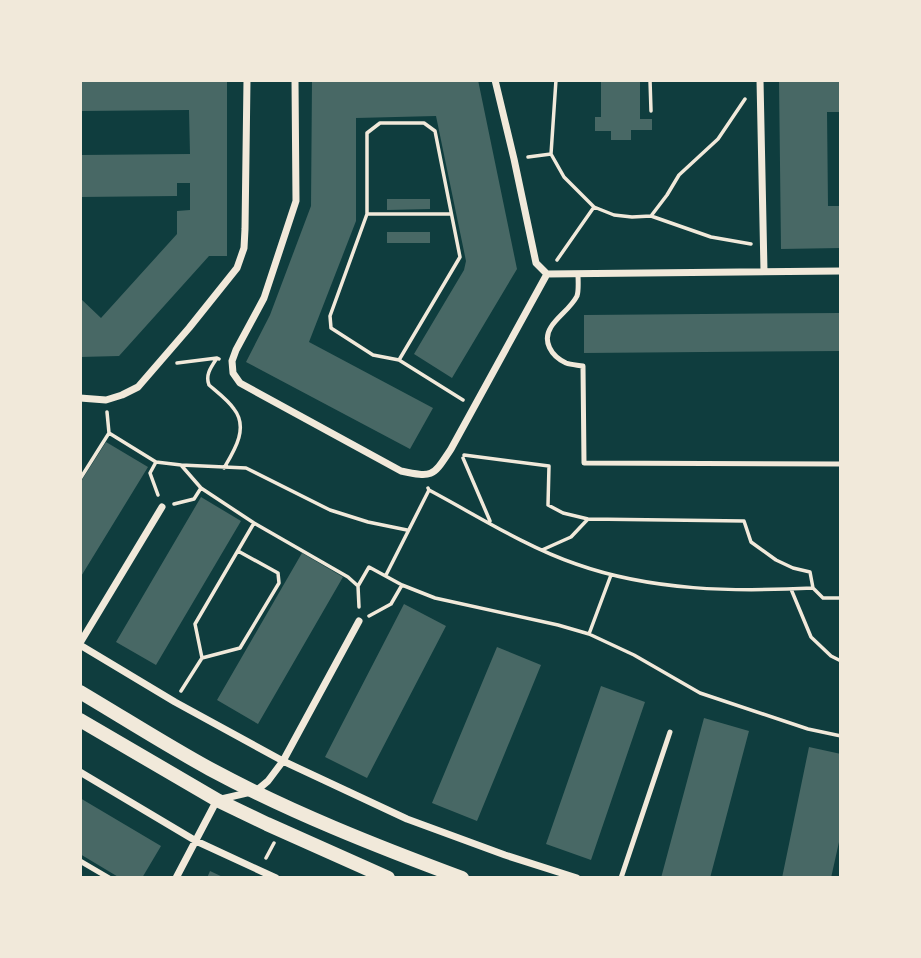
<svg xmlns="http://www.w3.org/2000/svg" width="921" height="958" font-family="'Varela Round',sans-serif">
<rect width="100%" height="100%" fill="#0f3d3e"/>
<path fill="#486865" d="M80 80H227V256H209L119 356 80 357V298L101 318 177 234V211L190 210V183H177V196L80 197V155L190 154 189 110 80 111Z
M312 80H478L517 269 452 378 414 354 464 270 466 261 436 116 356 118V221L309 342 433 408 410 449 246 362 270 315 311 206Z
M601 80H640V119H652V130H631V140H611V131H595V117H601Z
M779 80H841V112H827L828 206H841V248L781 249Z
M387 199H430V209L387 210Z
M387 232H430V243H387Z
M841 313V351L584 353V315Z
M106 442 148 467 80 578V483Z
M201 497 241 521 156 665 116 642Z
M302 553 343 577 258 724 217 700Z
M404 604 446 626 367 778 325 757Z
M497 647 541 665 477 821 432 803Z
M601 686 645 702 591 860 546 844Z
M704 718 749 731 710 878H661Z
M809 747 841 754V833L831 878H782Z
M80 798 161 846 142 878H120L80 854Z
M210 871 225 878H207Z"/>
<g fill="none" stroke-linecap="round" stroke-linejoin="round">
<path stroke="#f1e9da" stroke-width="3.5" d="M556 80 551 154 564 177 594 207 614 215 632 217 651 216 667 195 679 175 718 139 745 99
M650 80 651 111
M528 157 551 154
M367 214H451
M651 216 711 237 751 244
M557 260 594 207
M219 359 217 358C211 367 205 375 209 385 217 392 228 400 234 409 249 428 234 451 224 468
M399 360 373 355 331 328 330 316 367 214V133L380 123H424L435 131 460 257 399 360 463 400
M177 363 217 358
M109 433 156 462 181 465 201 488 254 523 348 577 358 586
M464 455 549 466 548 505 563 513 588 519 744 521 751 542 776 560 793 568 810 572 813 588
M463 458 490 521
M156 462 150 473 158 495
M181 465 246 468 330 510 368 522 407 530
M80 479 109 433 107 412
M429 490C476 515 526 547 576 564 652 591 734 592 813 588L823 598H841
M174 504 194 499 201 488
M542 550 571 537 588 519
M386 575 429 490 428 488
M791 589 811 637 831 656 841 661
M359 607 358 586 369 567 402 585 435 598 558 625 589 634 634 655 700 693 808 729 841 736
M369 616 391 604 402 585
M589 634 611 575
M202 658 240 648 279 583 278 573 238 551
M181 691 202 658 195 624 254 523
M266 858 274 843"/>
<path stroke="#f1e9da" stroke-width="5" d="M578 274C578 280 579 290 577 296 571 308 558 316 551 327 542 341 551 356 566 363 571 365 578 365 583 366L584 463 841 464
M80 861 109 878
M621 878 670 732"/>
<path stroke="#f1e9da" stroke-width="7" d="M295 80 296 201 264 298 236 350 232 361 233 373 240 383 401 471C434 478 433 476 451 449L547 274
M495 80 514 159 536 263 547 274
M760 80 764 271
M547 274 841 271
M80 398 106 400 122 395 138 387 189 328 237 268 244 248 245 229 247 80
M80 643 162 507
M80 645 175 702 283 761 407 819 505 855 577 878
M80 772 196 841 276 878
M176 878 217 800 256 791 268 781 283 761 359 621"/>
<path stroke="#f1e9da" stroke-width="14" d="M80 692C124 718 166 745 210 769 290 812 376 846 462 878
M80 720 217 800 267 824 388 878"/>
</g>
<rect width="921" height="958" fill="none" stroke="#f1e9da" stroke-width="164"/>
</svg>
